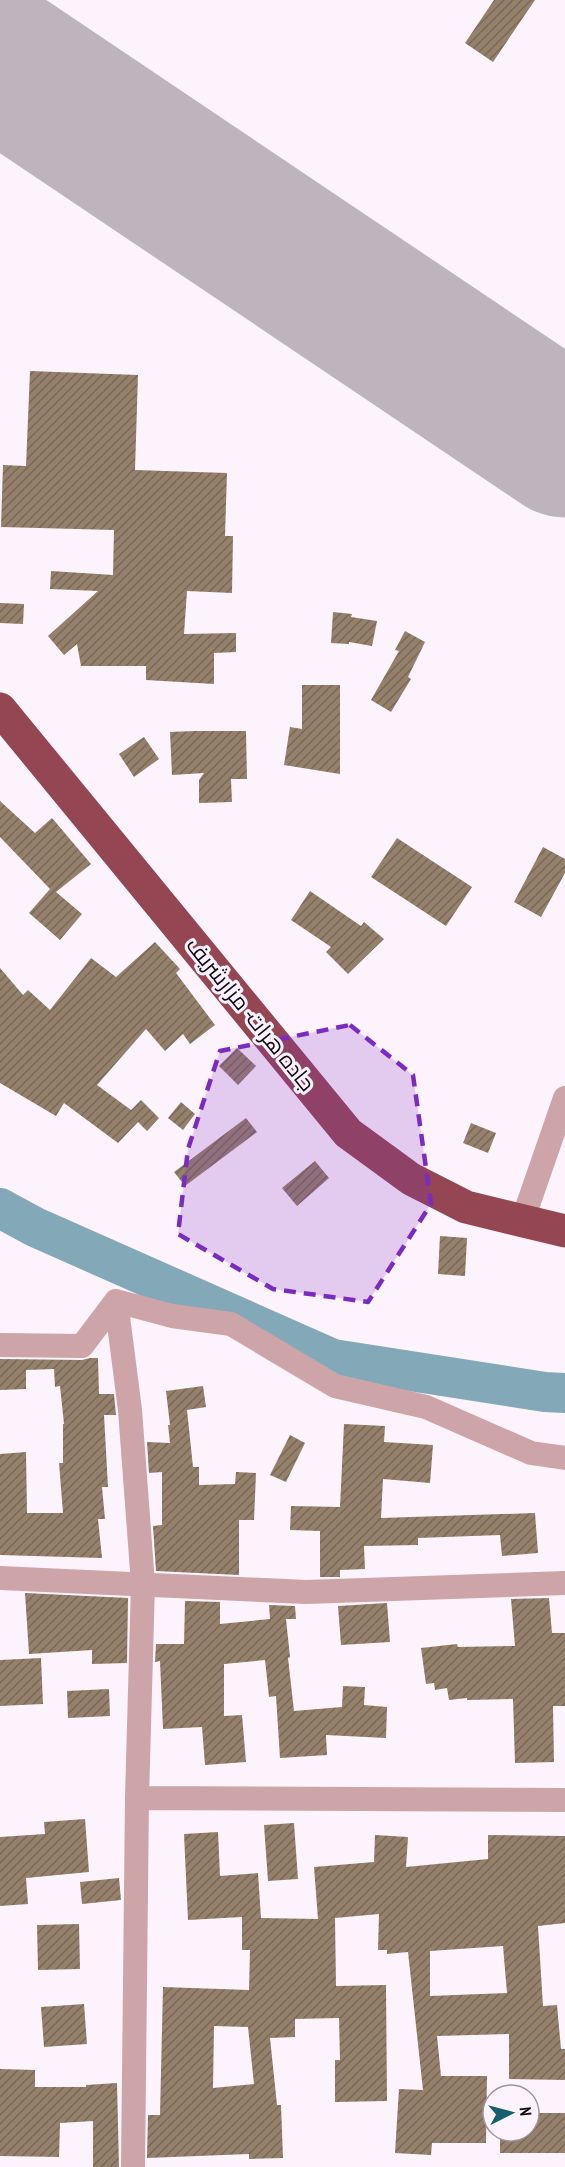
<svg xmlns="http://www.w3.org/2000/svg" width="565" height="2167" font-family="'PT Sans Narrow',Cairo,sans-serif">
<defs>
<pattern id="building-hatch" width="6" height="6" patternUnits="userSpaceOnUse" patternTransform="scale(1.5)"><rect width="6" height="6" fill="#95816b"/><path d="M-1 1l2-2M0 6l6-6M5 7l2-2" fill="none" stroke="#786857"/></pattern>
</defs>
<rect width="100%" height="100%" fill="#fcf3fc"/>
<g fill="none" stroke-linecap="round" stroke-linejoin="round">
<path stroke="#83a8b7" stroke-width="40" d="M0 1208 35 1227 333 1359 545 1392 565 1393"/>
<path stroke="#beb4be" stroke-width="153" d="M0 61 565 441"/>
</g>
<path fill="url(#building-hatch)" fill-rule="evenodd" d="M494 0H535L493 62 465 43Z
M30 371 138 375 135 470 227 473 225 536H233L232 593 187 591 184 634 236 633V652L214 653V684L146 680V666H81L77 644 64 655 48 636 98 591 50 589 51 571 113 575 114 530 1 527 3 465 26 466Z
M0 603 24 604 23 624 0 623Z
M333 612 352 614 351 617 377 621 372 646 349 642V644L331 643Z
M405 631 425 642 408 677 411 679 391 712 371 700 399 651 395 650Z
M302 685H340V774L284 765 290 727 302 729Z
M194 731H246L247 779H231L232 802 199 803V780L204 773 172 775 170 732Z
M144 737 159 759 134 777 119 754Z
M0 801 35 833 52 818 91 864 56 892 82 914 60 940 29 913 50 889 0 837Z
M397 838 472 887 446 926 371 877Z
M543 847 565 859V873L541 917 514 902Z
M310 891 361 926 364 922 384 939 348 974 326 952 331 947 291 920Z
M155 942 180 969 176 973 215 1025 190 1044 183 1034 165 1051 146 1029 97 1085 131 1110 141 1100 159 1118 147 1131 138 1122 118 1143 64 1103 56 1116 0 1083V968L23 995 28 990 50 1010 91 958 116 977Z
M237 1048 256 1066 238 1085 219 1066Z
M181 1102 195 1114 183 1130 168 1118Z
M246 1118 257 1132 185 1186 174 1172Z
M471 1123 496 1133 488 1153 463 1143Z
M315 1161 329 1178 297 1206 282 1188Z
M440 1236 467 1238 465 1276 438 1274Z
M90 1358H98L99 1394H114L116 1415H104L108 1487H102L105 1519H98L102 1558 0 1555V1454L26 1452 27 1513H63L59 1463H63V1424H64L60 1386 55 1387 54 1369 26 1370V1389L0 1390V1359L82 1360Z
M203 1386 206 1407 187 1410 193 1467H199V1485L235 1484 236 1472 256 1473 254 1520H239V1575L156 1571 153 1526 162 1525V1472L149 1473 147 1442 170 1443 168 1425H170L166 1391Z
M344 1424 385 1426 384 1442 433 1445 430 1483 383 1479 381 1518 535 1513 538 1553 502 1556 500 1535 418 1538V1545L364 1546 365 1569 340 1570V1577H320V1531L290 1530 291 1506 340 1507Z
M290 1435 305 1443 286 1482 270 1475Z
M25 1593 128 1598 127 1663 92 1664V1650L29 1654Z
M549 1598 552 1633H565V1706H553L554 1762 515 1763 513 1699 467 1700V1698L449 1700 447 1688 435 1690 434 1683 426 1684 421 1648 457 1644 458 1647 515 1646 511 1599Z
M185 1601 220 1602V1624L270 1619 269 1605 295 1606 296 1619H286L290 1657 288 1658 294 1711 342 1707 343 1686 365 1687 364 1705 387 1707 386 1738 326 1735 327 1755 280 1758 276 1696 269 1697 265 1660 224 1664V1716L242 1715 246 1762 205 1765 202 1727 163 1729 160 1661 155 1662 156 1644H184Z
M387 1603 390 1642 341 1645 338 1606Z
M41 1658 43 1704 0 1706V1660Z
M109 1689 110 1716 68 1718 67 1691Z
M85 1819 89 1872 26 1878 28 1904 0 1906V1837L45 1834 44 1822Z
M294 1823 298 1879 268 1881 264 1825Z
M218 1832 220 1876 258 1873 261 1918 318 1919 314 1867 374 1862 375 1835 408 1837 406 1867 488 1859V1835L565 1836V1923L538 1926 543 2006 557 2005 561 2049H565V2080L509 2079V2034L437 2036 441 2076H487L486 2143H432L431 2155 395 2153 399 2089 423 2090 408 1952 387 1954V1950H378L379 1914 335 1918 336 1986 386 1985 387 2101 335 2102V2060H340L339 2018 295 2019V2037L270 2038 277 2105H281L283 2158 249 2159V2154L147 2158 148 2115H160L163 1987 249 1990 250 1950H242V1917L188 1920 184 1834ZM503 1946 507 1993 430 1996V1951ZM214 2026 248 2027 254 2084 213 2088Z
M119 1878 121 1900 82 1904 80 1882Z
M79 1924 80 1969 38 1970 37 1925Z
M84 2004 87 2044 44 2047 41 2007Z
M0 2069 35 2070V2087H86V2085L117 2083 119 2167H93V2121L60 2123 59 2157 0 2156Z
M529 2113H565V2153H500V2131H529Z"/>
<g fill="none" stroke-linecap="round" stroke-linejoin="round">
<path stroke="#cda5a8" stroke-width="24" d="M522 1222 565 1098
M116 1301 130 1410 143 1584 137 1798 133 2167
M116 1301 172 1316 231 1324 335 1386 426 1407 531 1453 565 1458
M0 1345 82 1346 116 1301
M0 1578 306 1592 565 1583
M137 1798 565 1800"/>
<path stroke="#944652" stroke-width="33" d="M0 709 348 1133 411 1179 466 1207 565 1231"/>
</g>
<path fill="#7b2cbf" fill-opacity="0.2" stroke="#7b2cbf" stroke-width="4.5" stroke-dasharray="12 8" stroke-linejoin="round" d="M350 1025 413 1075 431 1204 368 1302 273 1289 178 1234 188 1149 220 1051Z"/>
<g text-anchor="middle" stroke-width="6" stroke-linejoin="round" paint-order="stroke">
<g font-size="22" fill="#120a12" stroke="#fcf3fc">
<text transform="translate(251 1014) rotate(51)" y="8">جاده هرات- مزارشریف</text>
</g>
</g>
<g transform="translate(511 2113) rotate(84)"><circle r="28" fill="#fcf3fc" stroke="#9e969e" stroke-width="1.5"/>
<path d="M0-4.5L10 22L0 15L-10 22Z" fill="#14606c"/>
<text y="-9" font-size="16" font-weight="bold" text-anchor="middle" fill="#120a12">N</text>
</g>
</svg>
